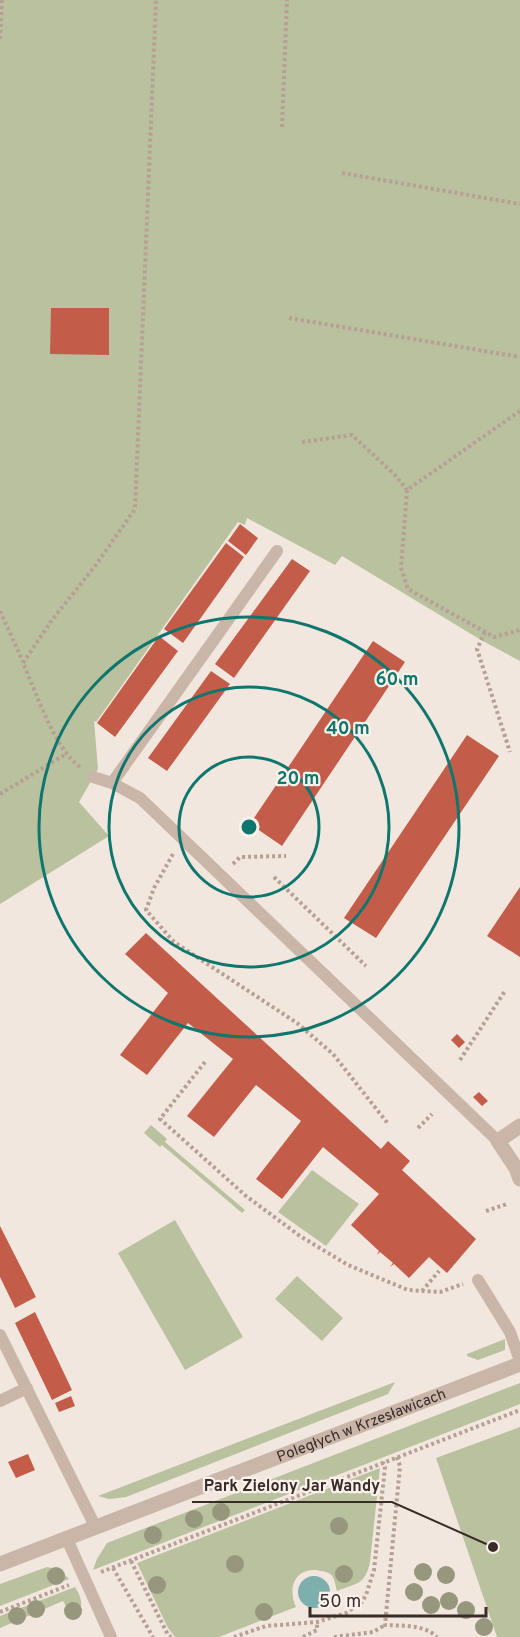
<svg xmlns="http://www.w3.org/2000/svg" width="520" height="1637" font-family="Overpass,sans-serif">
<rect width="100%" height="100%" fill="#f2e7de"/>
<path fill="#b9c19e" d="M0 0H520V661L481 640 342 556 335 565 247 518 245 525 238 522 96 722 94 721 98 769 79 802 109 836 0 904Z
M151 1125 167 1139 165 1142 245 1210 242 1213 162 1145 160 1147 144 1133Z
M312 1170 359 1204 326 1246 278 1212Z
M175 1220 243 1337 185 1370 118 1253Z
M297 1276 343 1318 322 1341 275 1299Z
M505 1339V1350L478 1360 467 1356V1354Z
M395 1382 388 1394 126 1497 109 1499 98 1496Z
M520 1383V1404L93 1570 97 1559 107 1543Z
M520 1427V1637H497L436 1458Z
M380 1468 370 1562C365 1585 357 1583 337 1591 335 1585 335 1577 330 1574 326 1571 320 1571 316 1570 293 1569 288 1590 296 1607L219 1637H175L168 1628 137 1563Z
M47 1567 60 1570 69 1579 0 1606V1584Z
M75 1587C82 1598 86 1611 71 1616L63 1601 0 1628V1616Z"/>
<path fill="#7dafac" d="M298 1592a16 16 0 1 1 32 0a16 16 0 1 1-32 0Z"/>
<path fill="#c45c4a" d="M51 308H109V355L50 354Z
M240 524 258 538 246 555 228 541Z
M226 543 244 557 183 643 164 629Z
M292 559 310 571 234 678 215 664Z
M159 636 178 651 115 737 97 723Z
M373 641 405 662 282 846 250 824Z
M211 671 230 684 167 771 148 758Z
M467 735 499 756 376 938 344 918Z
M520 887V957L487 936Z
M146 933 381 1149 388 1141 410 1161 402 1170 476 1239 447 1273 429 1257 409 1278 394 1264 390 1267 393 1263 380 1252 377 1255 379 1251 351 1225 379 1194 323 1147 282 1199 256 1179 301 1121 256 1085 214 1137 187 1116 233 1059 188 1023 147 1075 120 1055 168 993 125 954Z
M457 1034 465 1042 459 1048 451 1040Z
M479 1092 488 1101 482 1106 473 1097Z
M0 1226 36 1297 15 1308 0 1277Z
M35 1312 72 1390 52 1400 15 1323Z
M71 1396 75 1406 59 1412 55 1403Z
M28 1454 35 1470 16 1478 8 1462Z"/>
<g fill="none" stroke-linecap="round" stroke-linejoin="round">
<path stroke="#b69f94" stroke-width="4" stroke-dasharray="3 3" stroke-linecap="butt" d="M0 39 2 0
M282 127 287 0
M342 173 520 204
M289 318 520 357
M520 411 407 490 401 568 408 589 494 637 520 630
M302 442 352 435 395 475 407 490
M0 611 23 662
M485 632 477 649 510 752
M80 767C54 748 37 694 23 663L52 620 95 566 135 509 156 0
M0 794 66 754
M173 854 154 888 146 910 174 942 297 1023 333 1054 389 1125
M233 864 240 857 286 856
M274 877 366 966
M460 1060 505 991
M205 1062 160 1119 246 1196 300 1236 348 1265 408 1290 440 1292 463 1284
M418 1128 432 1114
M486 1211 507 1204
M422 1291 439 1271
M397 1457 400 1466 385 1625C403 1626 423 1624 437 1637
M131 1561 168 1635 171 1637
M113 1568 153 1637
M101 1572 520 1410
M0 1612 69 1585
M234 1637 266 1626 317 1622 346 1613 362 1602 366 1595 374 1570 385 1467 383 1462
M303 1637 317 1630V1622
M334 1637 373 1632 385 1625"/>
<path stroke="#cab5a9" stroke-width="12" d="M93 777 112 783 140 798 498 1141
M112 783 277 551
M478 1280 510 1332 520 1361
M0 1335 95 1526
M0 1401 27 1388
M66 1537 111 1637"/>
<g stroke="#cab5a9" stroke-width="15">
<path d="M520 1126 498 1141 516 1168 520 1179"/>
<path id="s1" d="M0 1564 520 1364"/>
</g>
</g>
<g fill="#96977d">
<circle cx="221" cy="1512" r="9"/>
<circle cx="194" cy="1519" r="9"/>
<circle cx="339" cy="1526" r="9"/>
<circle cx="153" cy="1535" r="9"/>
<circle cx="235" cy="1564" r="9"/>
<circle cx="423" cy="1572" r="9"/>
<circle cx="344" cy="1574" r="9"/>
<circle cx="446" cy="1575" r="9"/>
<circle cx="56" cy="1576" r="9"/>
<circle cx="157" cy="1585" r="9"/>
<circle cx="414" cy="1592" r="9"/>
<circle cx="449" cy="1601" r="9"/>
<circle cx="431" cy="1605" r="9"/>
<circle cx="36" cy="1609" r="9"/>
<circle cx="466" cy="1610" r="9"/>
<circle cx="73" cy="1611" r="9"/>
<circle cx="264" cy="1612" r="9"/>
<circle cx="17" cy="1616" r="9"/>
<circle cx="484" cy="1627" r="9"/>
</g>
<g fill="none" stroke="#0f766e" stroke-width="3">
<circle cx="249" cy="827" r="70"/>
<circle cx="249" cy="827" r="140"/>
<circle cx="249" cy="827" r="210"/>
</g>
<g text-anchor="middle" stroke-width="4.5" stroke-linejoin="round" paint-order="stroke">
<g font-size="15" fill="#382c29" stroke="#faf1ea">
<text dy="5" stroke="none"><textPath href="#s1" startOffset="387">Poległych w Krzesławicach</textPath></text>
</g>
</g>
<circle cx="249" cy="827" r="9" fill="#0f766e" stroke="#faf1ea" stroke-width="3"/>
<g font-size="18" text-anchor="middle" font-weight="bold" fill="#0f766e" stroke="#faf1ea" stroke-width="4.5" stroke-linejoin="round" paint-order="stroke">
<text x="397" y="685">60 m</text>
<text x="348" y="734">40 m</text>
<text x="298" y="784">20 m</text>
</g>
<path fill="none" stroke="#382c29" stroke-width="2" d="M493 1547L392 1502H192"/>
<circle fill="#382c29" stroke="#faf1ea" stroke-width="2" cx="493" cy="1547" r="6"/>
<g font-size="16" text-anchor="middle" font-weight="bold" fill="#382c29" stroke="#faf1ea" stroke-width="4.5" stroke-linejoin="round" paint-order="stroke">
<text x="292" y="1491">Park Zielony Jar Wandy</text>
</g>
<path d="M310 1607v9h176v-9" fill="none" stroke="#382c29" stroke-width="3"/>
<text x="319" y="1607" font-size="18" fill="#382c29" stroke="#faf1ea" stroke-width="4.5" paint-order="stroke">50 m</text>
</svg>
